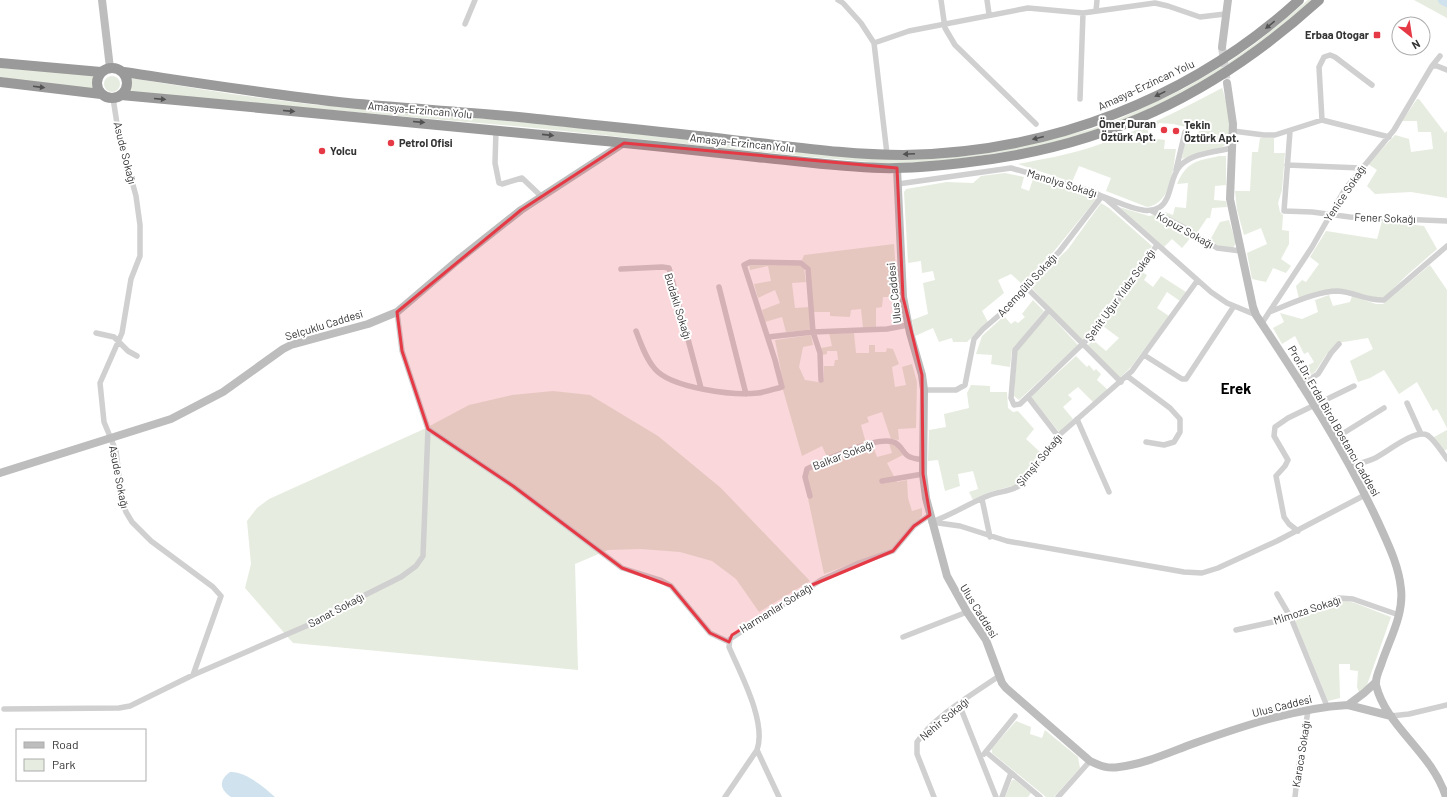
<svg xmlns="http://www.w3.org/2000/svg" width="1447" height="797" font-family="Barlow,sans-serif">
<rect width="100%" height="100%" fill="#fff"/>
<path fill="#e6ecdf" d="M1308 0H1313L1277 31 1226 68 1174 97 1111 126 1038 147 951 160 893 164 800 156 535 128 128 92 130 78 232 94 308 104 533 123 817 154 1007 149 1092 129 1121 118 1183 89 1229 62 1256 43Z
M1414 0H1447V18Z
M0 68 94 75 93 90 0 77Z
M104 84a8 8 0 1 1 16 0a8 8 0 1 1-16 0Z
M1222 88C1226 100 1237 136 1224 146 1219 150 1192 155 1182 159L1185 140 1196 142 1199 130 1173 124 1159 123 1156 128 1148 130 1149 138 1165 140 1164 149H1176C1173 169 1172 203 1147 207L1106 191 1111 178 1079 166 1072 182 1018 164C1043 159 1068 155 1092 147 1137 132 1180 110 1222 88Z
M1417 99H1419L1445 133 1447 131V198L1411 192 1375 194 1367 186 1377 170 1368 164 1395 135 1409 139 1411 152 1433 149 1431 132H1418L1417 121H1402Z
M1260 138H1274V153H1285L1282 190 1278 203 1280 212 1283 215 1282 230 1289 231V244L1281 259 1291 266 1286 273 1273 268 1266 282 1252 279 1247 253 1267 244 1261 228 1244 235 1237 210 1235 191H1250L1252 152H1258Z
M1219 156H1226V185L1215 186 1214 200 1226 201 1227 207 1212 208 1210 218H1207L1197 233 1163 215 1165 212 1173 215 1175 207 1186 208 1188 183 1177 184C1187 161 1197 161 1219 156Z
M1005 173 1024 177 1021 188 1029 191 1033 179 1098 197 1055 250 1022 284 1011 274 998 280 1004 293 982 311 988 322 967 342H953L952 338 939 342 933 328 915 336 912 320 928 314 923 283 935 280 933 271 922 273 921 261 908 263 904 192 906 189 947 182 973 183 981 176Z
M1101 203 1109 208 1152 246 1096 328 1082 343 1032 288 1035 281 1068 249Z
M1119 207 1149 216 1154 215 1193 235 1182 248 1172 239 1164 247Z
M1229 220 1236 243 1233 248 1220 247 1210 240 1220 222Z
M1382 221 1424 226 1437 249 1406 276 1385 297 1378 298 1346 290 1299 299 1296 286 1302 280 1306 282 1319 264 1310 257 1326 231 1377 239Z
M894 244 898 302 893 305V297H883L882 307 876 308V327L863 328 861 309 851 310 850 317 830 316V312H813L807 265 802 260 804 255Z
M749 264H799L804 268 806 282 792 283 795 308 809 307 811 330 786 332 782 317 765 322 762 310 780 303 775 290 758 298 754 284 771 281 768 266 750 270Z
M1430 265 1447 290V428L1437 409 1433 411 1417 382 1399 394 1384 370 1370 378 1358 382 1350 361 1373 349 1368 338 1337 343 1326 355 1315 372 1303 380 1298 371 1314 362 1308 352 1304 354 1295 336 1282 344 1273 328 1284 322 1280 313 1302 319 1318 312 1315 300 1329 295 1333 306 1350 302 1352 296 1376 304H1383Z
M1140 271 1147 275 1144 280 1153 287 1161 276 1186 292 1180 301 1167 292 1157 308 1169 316 1132 366 1120 378 1086 347 1093 340 1106 351 1119 338 1103 326Z
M1033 300 1044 311 1012 350 1010 367 991 364 992 355 976 354 982 336 1004 316 1011 324 1015 321 1018 323 1025 317 1022 314Z
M1049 314 1078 345 1019 400 1014 396 1017 350Z
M829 333H854L856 353H869V345H875V352H886L887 348 893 349 899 364 892 367 895 387 906 385 902 367 912 364 917 382 916 428 898 429 899 440 891 439 882 412 867 417 869 422 861 425 866 443 827 457 822 446 802 456 783 390 784 387 775 340 811 335 813 345 803 347 799 367 805 380 818 382 824 380V366H834L835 360H838L837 351H827V354L822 355 821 348 832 346Z
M1076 356 1087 367 1089 365 1094 371 1096 369 1101 374 1097 380 1108 390 1093 402 1078 387 1068 395 1072 399 1063 407 1073 419 1059 432 1031 397Z
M971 385 990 386V392H1007L1008 408 1013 412 1018 411 1034 429 1026 439 1040 452 1016 485 990 492 973 500 969 492 978 489 973 471 958 474 960 486 945 491 938 460 928 461 929 430 946 427 944 414 969 408 967 393Z
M553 391 590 395 658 436 721 488 810 581 759 612 736 579 712 561 680 552 641 549 608 550 575 564 578 670 293 643 245 588 251 564 247 521 257 508 269 499 424 429 469 405 512 395Z
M1447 430V449L1444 451 1434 437Z
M889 443 898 447 903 455 887 463 897 482 907 480 908 498 912 511 922 508V516L891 549 824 574 803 475C816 467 860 442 874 449L877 457 892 453Z
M1342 600 1355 603 1391 617 1367 685 1359 692 1357 687 1358 671 1350 670V664H1339L1340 698 1328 701 1295 621Z
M1016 721 1031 727 1030 734 1042 738 1045 730 1078 757 1080 768 1054 797H1046L992 753V748Z
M1012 780H1015L1031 793 1028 797H1005Z"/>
<path fill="#cfe2ee" d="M230 772C245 771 264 787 275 797H231C219 789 219 780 230 772Z"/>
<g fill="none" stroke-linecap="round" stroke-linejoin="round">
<path stroke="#cfe2ee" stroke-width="10" d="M1443 0 1447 2"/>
<path stroke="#d6d6d6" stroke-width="8" stroke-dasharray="8 4" stroke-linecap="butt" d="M1222 47 1227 83"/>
<path stroke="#d0d0d0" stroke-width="5.5" d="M838 0 843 3 861 23 874 43 887 154
M941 0 945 28 955 45 1036 124
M987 0 989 14
M1096 11 1097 0
M465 24 475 0
M874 43 909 31 1028 8 1083 13 1155 3 1168 6 1200 17 1225 14
M1432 66 1440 56
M113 98 118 130 136 196 140 225V256L131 279 122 333 100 383 104 422 116 451 122 501 126 512 132 522 151 541 213 587 221 596 193 675
M1080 99 1083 13
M1322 120 1319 67 1324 57 1330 55 1335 57 1372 85
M496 130 495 163 499 183 502 184 522 178 541 196
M1233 131 1264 135H1275L1322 120 1389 137
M1290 131 1284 211 1312 212 1350 217 1447 221
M1287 165 1361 168
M1176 170 1185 132
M898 184 1011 168 1094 192 1106 199 1211 292 1227 303 1256 315
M1152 211 1183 227 1217 248 1241 251
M621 269 662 267 669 268 701 388
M1025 286 1121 382
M719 287 746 394
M1048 311 1015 350 1011 398 1014 405 1020 404 1095 332 1157 245
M1269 312C1288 305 1317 291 1338 291 1354 292 1368 301 1384 300L1447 246
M1262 323 1312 247 1345 189 1394 130 1432 66H1437L1447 70
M636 331C641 344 646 359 655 369 671 388 734 396 758 393 766 392 774 389 782 387L775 360 744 265 750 262 801 263 808 269 813 332 820 353 821 380
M96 333 114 337 128 351 137 356
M768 337 813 332 887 329 908 325
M1144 355 1182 379H1186L1234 306
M1127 376 1170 408 1180 419V432L1174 442 1164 445 1146 442
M1300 385 1318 374 1331 353 1339 344
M924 390H956L965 385 974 339 983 329 1010 306 1033 278 1059 252 1102 196C1120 202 1156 224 1167 198 1172 187 1172 175 1180 166 1192 153 1215 152 1232 148
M1028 397 1058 436
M1407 403 1421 434
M1077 419 1109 492
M428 429 513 486 622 568 660 580 671 586 710 633 729 642
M1334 439 1384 408
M1349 466C1357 464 1366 462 1373 459 1385 454 1414 429 1427 435 1434 439 1442 452 1447 459
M882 481 923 474
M810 496 805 477 807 469C824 460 876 436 893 442 901 444 902 452 908 456 913 459 919 459 923 460
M982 499 990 537
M934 521C954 514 971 502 990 495 1000 491 1011 492 1020 485L1058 436 1132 371 1197 281
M931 522 960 526 1007 541 1184 572 1202 573 1218 568 1277 541 1365 495
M1298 531 1289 524 1284 517 1276 476 1285 466 1288 460 1274 436 1275 427 1288 418 1354 386
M1277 594 1291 618 1327 706
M1236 630 1291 618 1339 598 1353 599 1399 615
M903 637 967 612
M959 704 996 797
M4 709 119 708 130 706 193 675 313 623 347 604 401 577 416 566 423 556 428 429 402 351 397 312
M1391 716 1409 714 1447 705
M757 750 779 797
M986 752 1040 797
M984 754 1015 716
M725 797 757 750C767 722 740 673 729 647L730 639 821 580 859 563 893 551 914 526 930 515
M934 797 917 754V742C935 716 973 694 999 676
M1002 797 1011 773
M1058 797 1090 761
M1295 797 1298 770 1308 711"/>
<path stroke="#bdbdbd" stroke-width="8" d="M102 0 110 68
M1222 47 1228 0
M1227 83 1233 124 1230 199 1253 307 1256 315C1300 381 1345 450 1379 524 1388 544 1399 566 1401 589 1404 615 1389 640 1381 665 1379 670 1375 679 1376 685 1386 727 1432 752 1446 797
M897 168 903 297 910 333 922 375 924 390 923 474 926 498 947 576 967 612 986 640 1002 683 1006 688 1090 761C1100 766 1108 769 1119 767 1145 764 1170 752 1195 743 1243 726 1296 708 1348 705
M0 473 171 419 223 392 283 349 291 345 368 324 397 312 458 260 521 210 624 143
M1376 682 1364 693 1348 705 1391 716"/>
<path stroke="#9a9a9a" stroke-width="10" d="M0 63 101 72
M97 83a15 15 0 1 1 30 0a15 15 0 1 1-30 0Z
M124 72C198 83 273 95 348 103 411 109 474 112 537 119 602 126 667 132 732 140 789 146 846 155 903 155 1049 153 1191 99 1299 0
M0 82 101 94
M121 95C279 109 437 125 594 140 648 145 702 151 756 157 798 161 839 167 881 168 908 169 935 166 962 163 1104 148 1214 95 1319 0"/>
</g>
<defs><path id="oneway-solid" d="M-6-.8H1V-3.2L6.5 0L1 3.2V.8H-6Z"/></defs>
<g fill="#525252">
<use href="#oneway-solid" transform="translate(1270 25) rotate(141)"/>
<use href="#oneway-solid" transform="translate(39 87) rotate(7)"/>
<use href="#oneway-solid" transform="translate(1160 94) rotate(154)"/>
<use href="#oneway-solid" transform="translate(160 99) rotate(5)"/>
<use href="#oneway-solid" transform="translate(289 111) rotate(5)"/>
<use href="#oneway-solid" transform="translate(419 122) rotate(5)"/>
<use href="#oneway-solid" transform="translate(548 135) rotate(6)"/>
<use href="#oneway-solid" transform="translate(1038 138) rotate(166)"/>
<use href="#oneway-solid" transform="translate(909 154) rotate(178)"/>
</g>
<path fill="#e63946" fill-opacity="0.2" stroke="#e63946" stroke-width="3" stroke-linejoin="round" d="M624 143 897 168 903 297 922 375 923 474 930 515 914 526 893 551 812 585 732 635 729 642 710 633 671 586 622 568 513 486 428 429 402 351 397 312 521 210Z"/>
<g fill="#e63946" stroke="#fff" stroke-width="1.5">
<rect x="1373" y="31" width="8" height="8" rx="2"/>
<circle cx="1164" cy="130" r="4"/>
<circle cx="1176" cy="131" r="4"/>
<circle cx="391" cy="143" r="4"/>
<circle cx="322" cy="151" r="4"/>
</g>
<g text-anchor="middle" stroke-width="4" stroke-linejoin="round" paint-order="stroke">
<g font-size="11" font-weight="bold" fill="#333" stroke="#fff" text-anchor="start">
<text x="1369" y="39" text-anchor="end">Erbaa Otogar</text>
<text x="1156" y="128" text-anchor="end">Ömer Duran<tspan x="1156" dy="13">Öztürk Apt.</tspan></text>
<text x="1184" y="129">Tekin<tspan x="1184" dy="13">Öztürk Apt.</tspan></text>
<text x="399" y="147">Petrol Ofisi</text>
<text x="330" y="155">Yolcu</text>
</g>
<g font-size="11" fill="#333" stroke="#fff">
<text transform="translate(1146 85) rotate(-25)" y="4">Amasya-Erzincan Yolu</text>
<text transform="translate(420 110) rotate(5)" y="4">Amasya-Erzincan Yolu</text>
<text transform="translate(742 143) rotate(6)" y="4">Amasya-Erzincan Yolu</text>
<text transform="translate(125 153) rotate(76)" y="4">Asude Sokağı</text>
<text transform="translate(1062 183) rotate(17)" y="4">Manolya Sokağı</text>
<text transform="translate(1345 193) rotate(-56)" y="4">Yenice Sokağı</text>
<text transform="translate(1385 218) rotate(2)" y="4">Fener Sokağı</text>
<text transform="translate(1185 230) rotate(29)" y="4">Kopuz Sokağı</text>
<text transform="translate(1027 285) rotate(-47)" y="4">Acemgülü Sokağı</text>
<text transform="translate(894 293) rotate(-96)" y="4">Ulus Caddesi</text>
<text transform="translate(1120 295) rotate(-54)" y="4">Şehit Uğur Yıldız Sokağı</text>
<text transform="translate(678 306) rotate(73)" y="4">Budaklı Sokağı</text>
<text transform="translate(324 325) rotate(-17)" y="4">Selçuklu Caddesi</text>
<text transform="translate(1334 421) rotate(60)" y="4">Prof.Dr. Erdal Birol Bostancı Caddesi</text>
<text transform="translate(843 455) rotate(-21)" y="4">Balkar Sokağı</text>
<text transform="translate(1039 460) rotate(-50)" y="4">Şimşir Sokağı</text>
<text transform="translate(119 477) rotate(79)" y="4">Asude Sokağı</text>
<text transform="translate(776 608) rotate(-32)" y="4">Harmanlar Sokağı</text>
<text transform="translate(336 610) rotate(-28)" y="4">Sanat Sokağı</text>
<text transform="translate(1307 610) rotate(-18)" y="4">Mimoza Sokağı</text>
<text transform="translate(979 611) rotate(58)" y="4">Ulus Caddesi</text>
<text transform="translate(1282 706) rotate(-14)" y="4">Ulus Caddesi</text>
<text transform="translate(944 719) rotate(-40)" y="4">Nehir Sokağı</text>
<text transform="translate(1301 754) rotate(-81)" y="4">Karaca Sokağı</text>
</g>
<g font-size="15" font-weight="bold" fill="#000" stroke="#fff">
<text x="1236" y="394">Erek</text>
</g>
</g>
<rect x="16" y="729" width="130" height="52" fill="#ffffff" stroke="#adadad"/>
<rect x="24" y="742" width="20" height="6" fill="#bdbdbd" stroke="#adadad"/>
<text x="52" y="749" font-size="12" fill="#333333">Road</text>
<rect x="24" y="759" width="20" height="12" fill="#e6ecdf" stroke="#adadad"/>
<text x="52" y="769" font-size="12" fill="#333333">Park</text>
<g transform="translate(1411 36) rotate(150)"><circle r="19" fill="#ffffff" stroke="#adadad"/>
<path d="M0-3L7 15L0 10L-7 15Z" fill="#e63946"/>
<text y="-6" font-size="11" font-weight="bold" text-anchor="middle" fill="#333333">N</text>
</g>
</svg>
